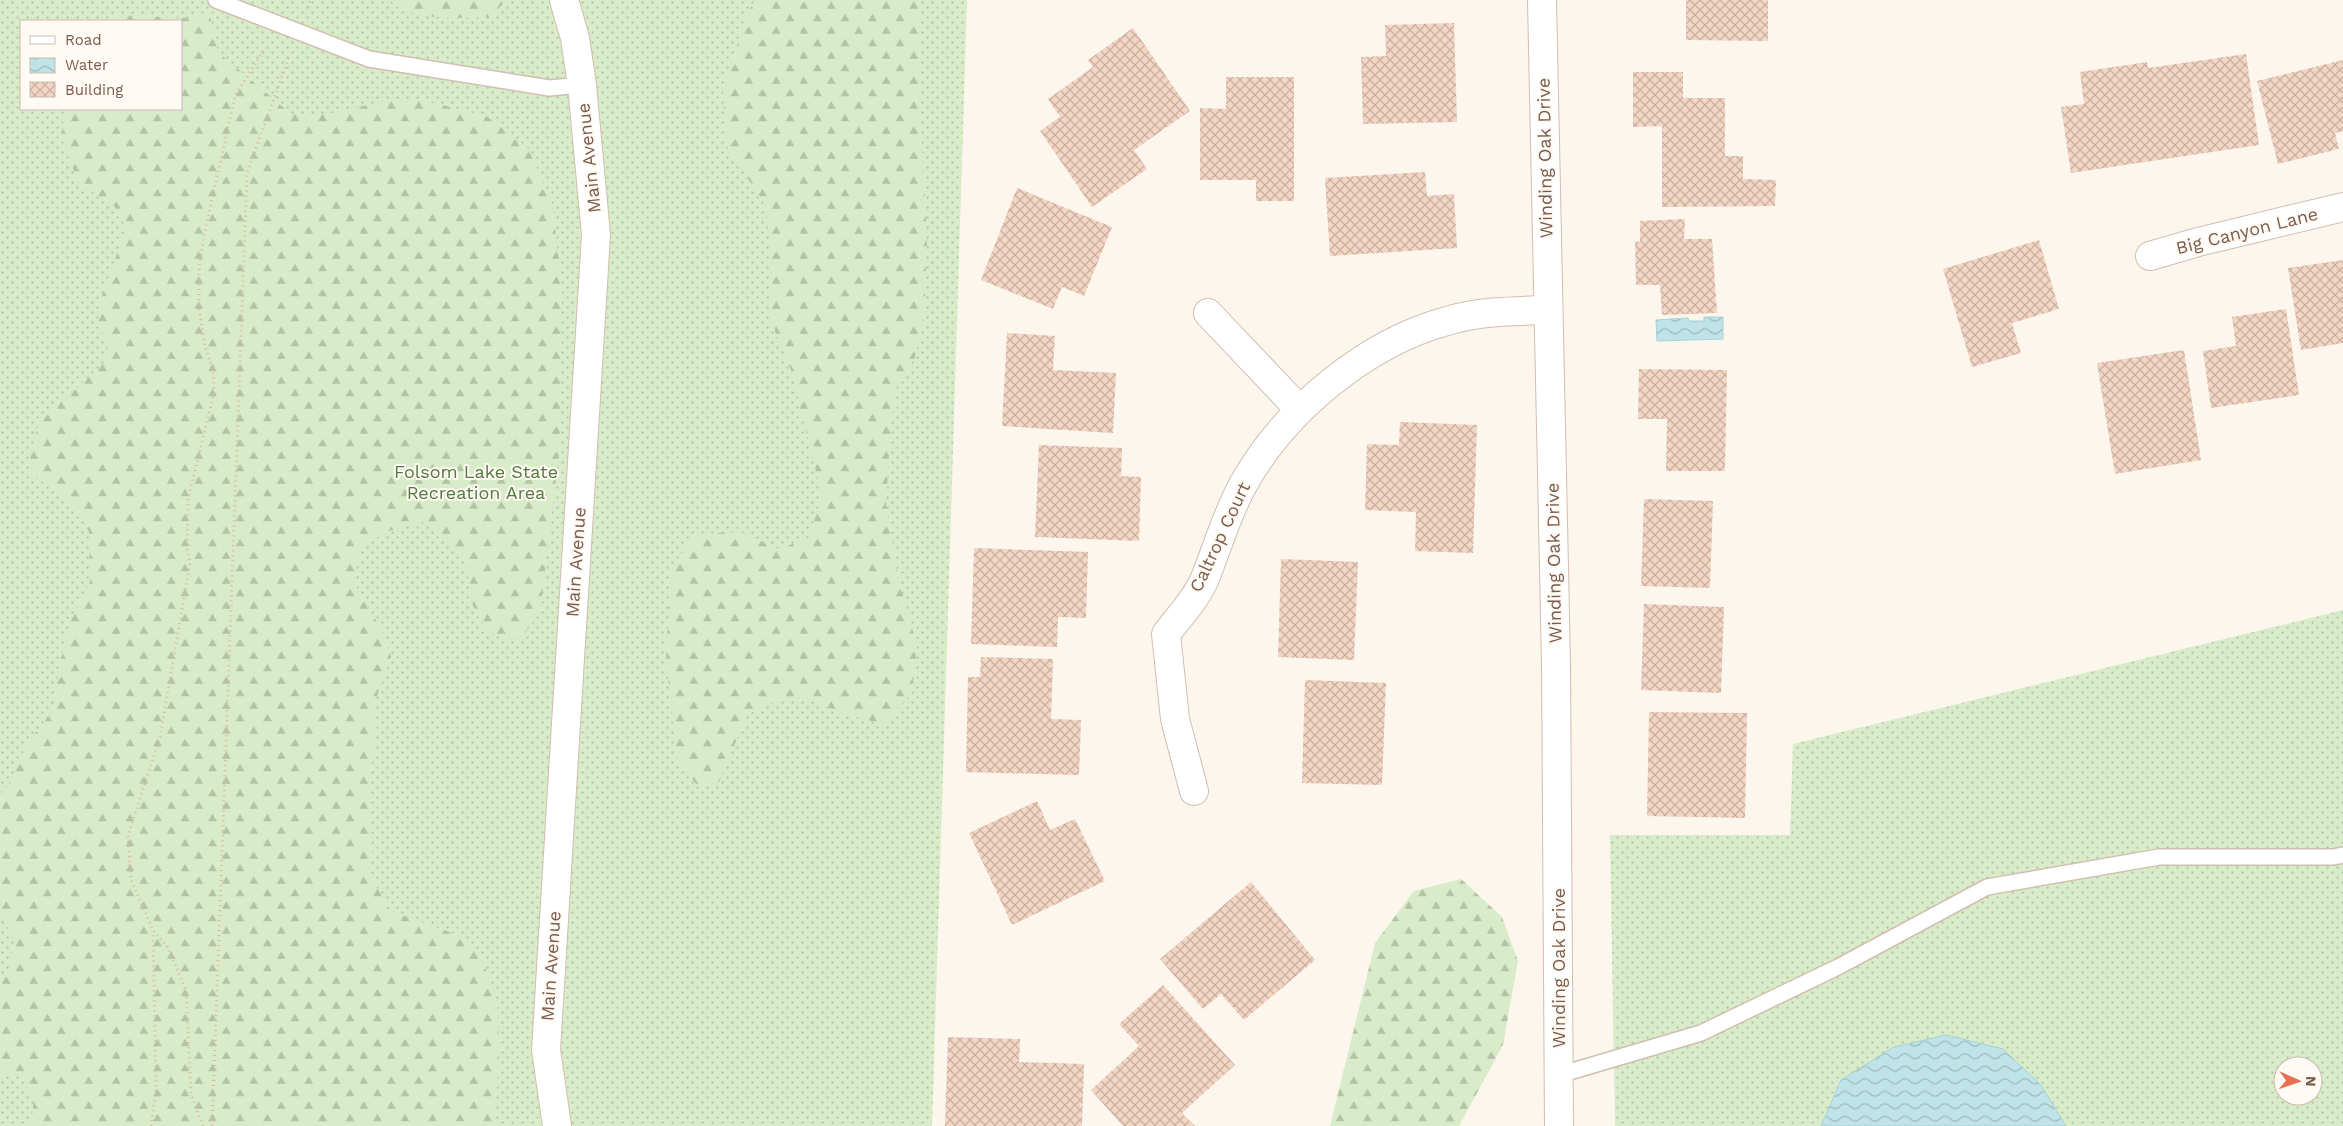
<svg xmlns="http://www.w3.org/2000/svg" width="2343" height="1126" font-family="'Work Sans',sans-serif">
<defs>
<pattern id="grass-dots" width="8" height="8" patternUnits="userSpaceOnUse" patternTransform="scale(1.25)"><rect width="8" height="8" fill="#d8ecc9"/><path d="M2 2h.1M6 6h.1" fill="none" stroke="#b4c2a5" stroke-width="1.8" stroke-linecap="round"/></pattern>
<pattern id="forest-firs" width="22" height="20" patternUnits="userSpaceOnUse" patternTransform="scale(1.25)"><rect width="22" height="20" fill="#d8ecc9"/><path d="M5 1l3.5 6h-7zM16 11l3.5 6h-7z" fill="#b4c2a5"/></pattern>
<pattern id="water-waves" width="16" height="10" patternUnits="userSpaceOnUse" patternTransform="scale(1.25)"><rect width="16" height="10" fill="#bfe3e8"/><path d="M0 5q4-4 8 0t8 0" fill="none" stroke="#a0bbbe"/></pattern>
<pattern id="building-cross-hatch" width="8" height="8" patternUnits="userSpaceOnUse" patternTransform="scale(1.25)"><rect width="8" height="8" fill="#f3d5c3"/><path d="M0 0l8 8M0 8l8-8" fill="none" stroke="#cab0a1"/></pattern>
</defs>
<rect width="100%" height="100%" fill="#fdf6ec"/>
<path fill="url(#grass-dots)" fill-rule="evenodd" d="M0 0H967L932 1126H0ZM21 21H181V109H21Z
M2343 610V1126H1615L1610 835H1790L1793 744ZM2283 1066H2313V1096H2283Z"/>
<path fill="url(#forest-firs)" d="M386 0H506L491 17C454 18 419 22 386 0Z
M755 0H921L919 85 927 238 924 323 914 360 897 383 890 436 886 507 899 581 917 646 912 693 883 724 844 714 804 697 772 703 747 715 719 782 698 787 677 757 666 660 671 570 695 534 741 532 779 549 808 538 822 496 791 370 770 319 772 263 766 206 726 145 723 90 746 16Z
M209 11 218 52 291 114H327L386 101H426L486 116 528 148 552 203 562 288 560 445 540 612 523 636 511 641 487 631 471 602 467 565 445 535 422 522 385 532 361 549 353 581 385 636 391 657 374 704V756L368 780 373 857 367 871 391 911 455 934 480 953 498 1004 499 1056 495 1126H31L34 1098 19 1075 0 1074V980L8 975 14 940 0 913V794L6 790 28 742 53 711 60 663 70 622 90 582 89 532 76 507 31 473 30 453 39 423 107 360 108 342 97 324 102 296 126 228 115 207 78 182 61 136 66 109H181V21H106L110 15 190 18Z
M1461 879 1502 917 1518 961 1503 1045 1459 1126H1330L1375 943 1414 891Z"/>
<path fill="url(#water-waves)" stroke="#a5d3da" d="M1704 317H1723V339L1657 341 1656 320 1688 318 1689 321H1704Z
M1946 1035 2003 1049 2041 1085 2066 1126H1821L1841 1080 1894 1047Z"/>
<path fill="url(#building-cross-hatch)" d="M1686 0H1768V41L1686 40Z
M1454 23 1457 122 1363 124 1361 57 1386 56 1385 25Z
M1133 28 1190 111 1134 150 1147 169 1092 207 1040 131 1060 117 1048 99 1093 67 1088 60Z
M2246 54 2259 145 2071 173 2061 107 2084 104 2080 72 2147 62 2148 68Z
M2343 60V131L2335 133 2339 149 2278 164 2257 81Z
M1633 72H1683V98H1725V156H1743V179L1776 180 1775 206 1662 207V126L1633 127Z
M1226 77H1294V201H1256V180H1200V108L1226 109Z
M1425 172 1427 196 1454 194 1457 248 1330 256 1325 178Z
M1017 188 1112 227 1084 296 1062 287 1053 309 981 280Z
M1685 219 1684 239H1712L1717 313 1662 315 1660 285H1636L1635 241 1640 242V221Z
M2039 240 2059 309 2012 323 2021 353 1972 367 1943 269Z
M2343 260V343L2301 350 2288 268Z
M2286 309 2299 395 2211 408 2203 351 2236 346 2232 317Z
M1007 333 1055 336 1053 370 1116 373 1113 433 1002 426Z
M2184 350 2201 460 2115 474 2097 363Z
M1639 369 1727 370 1725 471H1666L1667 419H1638Z
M1400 422 1477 425 1473 553 1415 551 1416 512 1365 510 1367 444 1399 445Z
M1039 445 1122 448 1121 476 1141 477 1139 541 1035 537Z
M1644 499 1713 501 1710 588 1641 586Z
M974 548 1088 552 1086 618 1058 617 1057 647 971 644Z
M1281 559 1358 562 1354 660 1278 657Z
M1644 604 1724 607 1721 693 1641 690Z
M981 657 1053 659 1051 719 1081 720 1079 775 966 772 968 677H980Z
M1305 680 1386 683 1382 785 1302 783Z
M1649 712 1747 713 1745 818 1647 816Z
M1037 801 1050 830 1075 819 1105 881 1012 925 969 833Z
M1251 882 1315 960 1244 1020 1221 994 1203 1009 1160 959Z
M1163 985 1235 1065 1182 1113 1195 1126H1123L1091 1090 1139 1046 1119 1024Z
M948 1037 1020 1039 1019 1062 1084 1064 1082 1126H945Z"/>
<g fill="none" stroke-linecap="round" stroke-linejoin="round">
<g stroke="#d1beb0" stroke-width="18">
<path id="service" d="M216 0 369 59 549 88 582 85
M1559 1075 1701 1033 1838 967 1987 887 2159 857H2333L2343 855"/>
</g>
<g stroke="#d1beb0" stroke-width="30">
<path id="minor" d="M2150 256 2198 242 2343 207
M1208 313 1300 410
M1194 791 1175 719 1166 634C1179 617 1197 598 1205 578 1218 546 1227 513 1244 483 1285 410 1366 343 1447 321 1480 311 1514 311 1548 310"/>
</g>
<g stroke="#d1beb0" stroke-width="30">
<path id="tertiary" d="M1542 0 1556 664 1559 1126
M557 1126 546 1050 596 235 582 85 575 38 564 0"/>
</g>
<path stroke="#d9b8a5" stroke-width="3" stroke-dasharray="1 4" stroke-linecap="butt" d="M308 7 310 0
M151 1126 156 1090 153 931
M203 1126 191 1094 186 990 167 946 153 930 131 880 128 835 160 737 190 563 187 549 188 499 214 393 213 371 205 346 199 309V269L204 235 235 96 265 48
M212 1126 247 173 289 57"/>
<use href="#service" stroke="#fff" stroke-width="15"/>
<use href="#minor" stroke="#fff" stroke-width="28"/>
<use href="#tertiary" stroke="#fff" stroke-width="28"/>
</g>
<g text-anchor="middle" stroke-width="4" stroke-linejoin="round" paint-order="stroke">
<g font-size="18" fill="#7a5c4d" stroke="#fffaf3">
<text transform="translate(589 158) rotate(-96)" y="6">Main Avenue</text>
<text transform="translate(1545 158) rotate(-91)" y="6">Winding Oak Drive</text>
<text transform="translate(2247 231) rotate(-14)" y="6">Big Canyon Lane</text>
<text transform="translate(1220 537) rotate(-65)" y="6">Caltrop Court</text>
<text transform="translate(576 562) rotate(-86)" y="6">Main Avenue</text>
<text transform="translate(1554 563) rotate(-91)" y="6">Winding Oak Drive</text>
<text transform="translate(551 966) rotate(-86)" y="6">Main Avenue</text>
<text transform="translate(1559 968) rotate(-90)" y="6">Winding Oak Drive</text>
</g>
<g font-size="18" fill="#537a41" stroke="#fffaf3">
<text x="476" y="478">Folsom Lake State<tspan x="476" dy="21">Recreation Area</tspan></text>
</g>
</g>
<rect x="20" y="20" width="162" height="90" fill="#fffaf3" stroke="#cabbb1"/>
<rect x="30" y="36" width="25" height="8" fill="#ffffff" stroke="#cabbb1"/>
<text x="65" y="45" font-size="15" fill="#7a5c4d">Road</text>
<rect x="30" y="58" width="25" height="15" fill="url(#water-waves)" stroke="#cabbb1"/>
<text x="65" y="70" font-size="15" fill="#7a5c4d">Water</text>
<rect x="30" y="82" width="25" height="15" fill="url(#building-cross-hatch)" stroke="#cabbb1"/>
<text x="65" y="95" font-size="15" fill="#7a5c4d">Building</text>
<g transform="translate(2298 1081) rotate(92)"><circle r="24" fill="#fffaf3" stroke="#cabbb1"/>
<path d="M0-4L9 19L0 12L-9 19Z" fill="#e76f51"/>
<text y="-8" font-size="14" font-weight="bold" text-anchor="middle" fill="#7a5c4d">N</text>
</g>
</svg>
